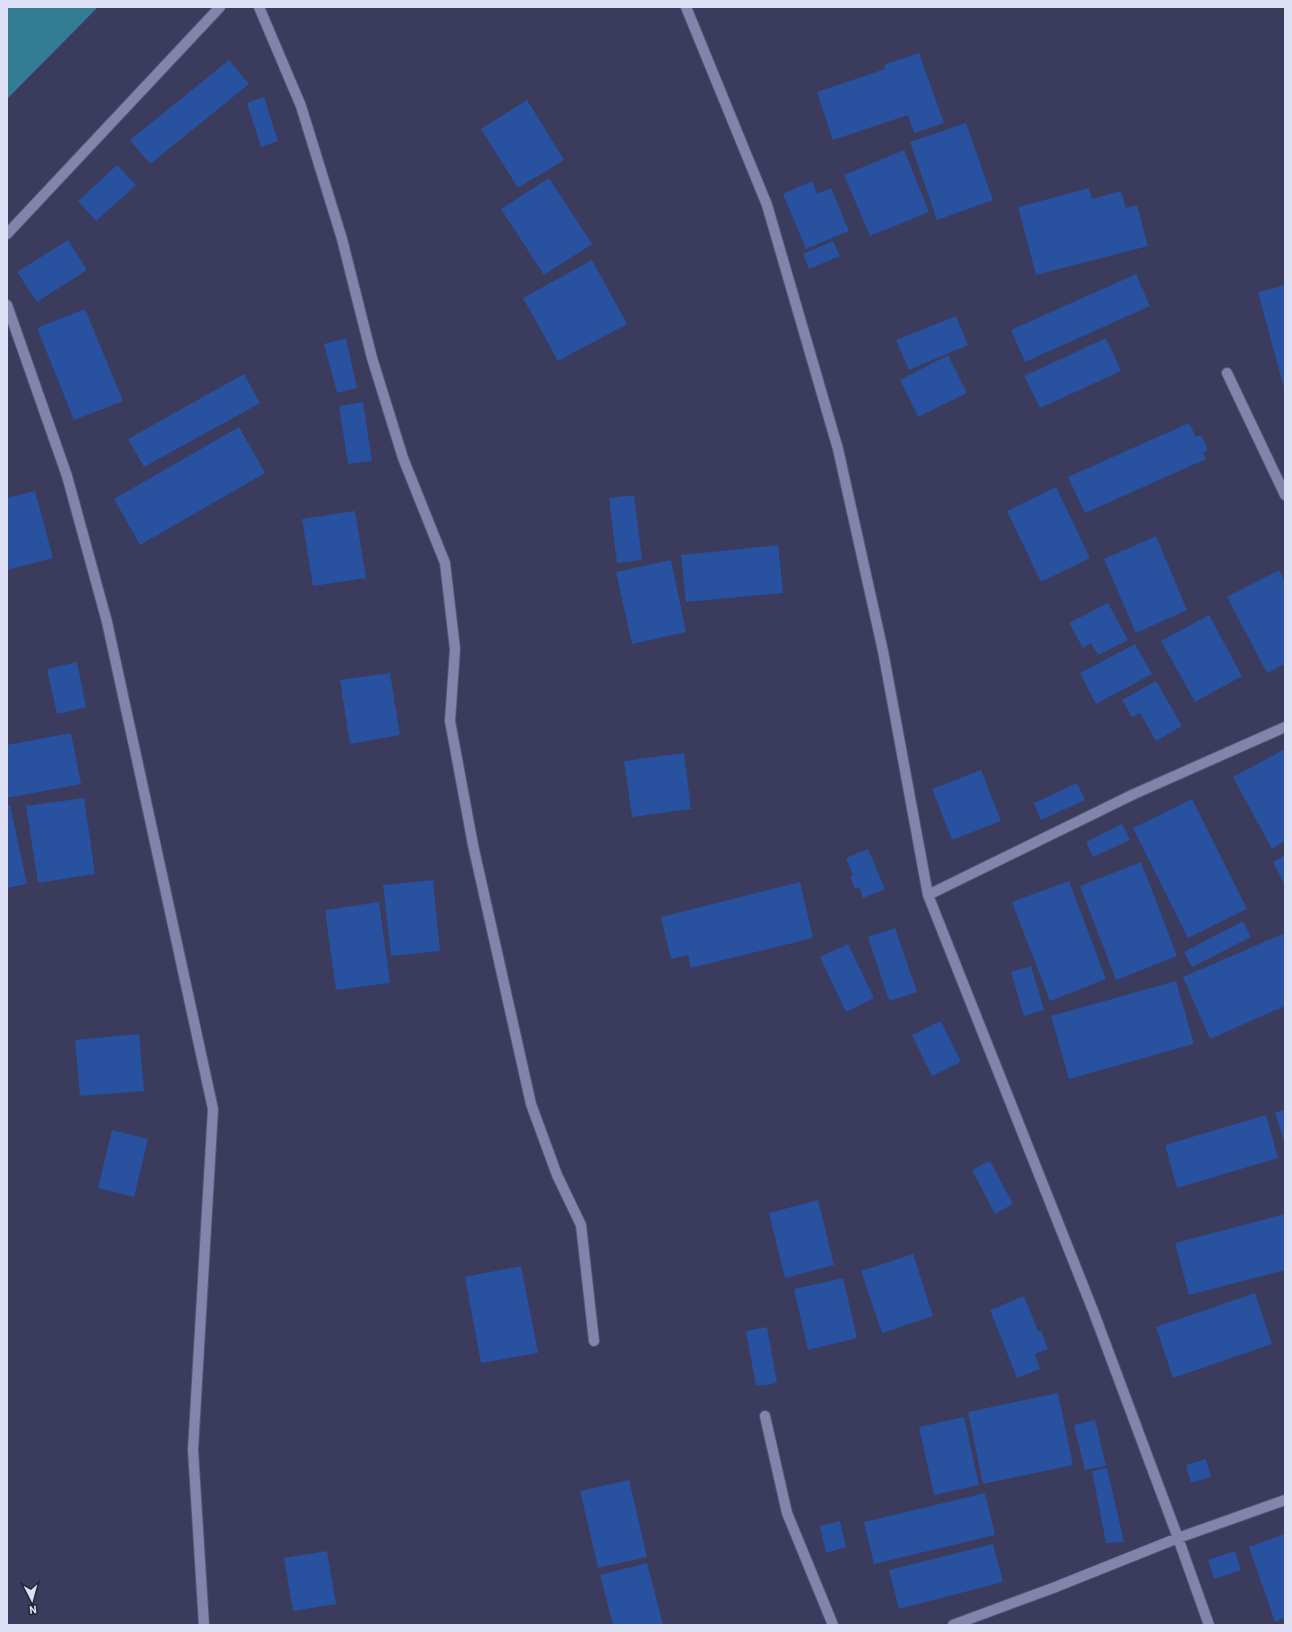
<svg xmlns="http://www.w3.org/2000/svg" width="1292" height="1632" font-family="Barlow,sans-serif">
<rect width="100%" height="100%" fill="#3a3b5d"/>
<path fill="#337d94" d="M7 7H98L7 99Z"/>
<path fill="#28519f" d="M919 53 944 123 914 133 908 115 833 140 817 92 885 69 884 65Z
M229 60 249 84 150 164 130 140Z
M264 97 278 141 261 147 247 103Z
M527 100 564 160 518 188 481 129Z
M966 123 993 200 937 220 910 142Z
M904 150 929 212 870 236 844 175Z
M117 165 136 185 96 221 78 201Z
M549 178 592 244 544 275 501 209Z
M812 181 817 194 831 188 849 231 806 249 783 194Z
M1089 188 1092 199 1121 191 1126 208 1137 205 1148 246 1036 275 1018 207Z
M68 240 87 270 37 302 17 272Z
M833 241 840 256 809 269 803 254Z
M592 260 627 324 558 361 523 298Z
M1136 274 1150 306 1025 362 1011 330Z
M1285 285V392L1258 292Z
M85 309 123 401 74 420 37 328Z
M956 316 968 345 909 370 896 340Z
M346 338 357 388 337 393 324 344Z
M1106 338 1121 371 1040 408 1024 376Z
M948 355 967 393 918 417 900 380Z
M244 374 260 403 144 467 128 439Z
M363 402 372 461 348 464 339 406Z
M1189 423 1196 437 1201 435 1208 450 1203 453 1206 459 1085 513 1068 477Z
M239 427 265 473 140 545 114 499Z
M1056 487 1090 558 1041 582 1007 511Z
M35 491 53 558 7 570V498Z
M634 495 642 560 617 563 609 498Z
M355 511 366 578 313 586 302 519Z
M1156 536 1187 610 1136 633 1104 559Z
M778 545 783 593 686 602 681 555Z
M671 560 686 632 632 644 616 572Z
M1279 570 1285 582V664L1267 673 1227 597Z
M1108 603 1128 640 1098 655 1091 643 1083 648 1069 623Z
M1209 615 1242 676 1195 702 1161 641Z
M1135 644 1152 674 1096 704 1080 673Z
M77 662 86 707 57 714 47 669Z
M390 673 400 735 350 744 340 680Z
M1156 681 1182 726 1156 741 1140 713 1132 717 1122 700Z
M71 733 81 784 7 798V745Z
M1285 749V841L1272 849 1233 777Z
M684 753 691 809 632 817 624 761Z
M981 770 1001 821 952 840 932 789Z
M1077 783 1085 800 1041 820 1034 803Z
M84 798 95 874 38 883 26 806Z
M1192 799 1247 909 1188 938 1133 828Z
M7 805H10L27 884 7 888Z
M1122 824 1130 840 1093 857 1086 842Z
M868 849 885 889 863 898 859 887 855 889 850 877 853 875 846 858Z
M1285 855V885L1273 862Z
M1141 862 1177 956 1116 980 1080 886Z
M433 880 440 951 391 956 383 885Z
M1069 881 1106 979 1050 1001 1012 902Z
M800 882 813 938 691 968 688 955 671 959 661 917Z
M379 902 390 983 336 990 325 910Z
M1243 921 1251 937 1192 967 1184 952Z
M895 928 917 992 889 1001 868 937Z
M1285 933V1006L1210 1039 1183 977Z
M848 944 874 998 846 1012 820 957Z
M1031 966 1044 1010 1024 1016 1011 972Z
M1176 981 1194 1044 1069 1079 1051 1016Z
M941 1021 961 1062 932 1076 912 1035Z
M139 1034 144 1091 80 1096 75 1040Z
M1285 1110V1144L1275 1113Z
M1266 1115 1278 1158 1177 1188 1165 1145Z
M112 1130 148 1139 134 1197 98 1188Z
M990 1161 1013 1204 995 1214 972 1170Z
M818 1200 834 1265 785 1278 769 1213Z
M1285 1214V1270L1189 1295 1175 1243Z
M913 1254 933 1316 882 1333 861 1271Z
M521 1266 538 1353 481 1363 465 1277Z
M843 1278 857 1338 808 1350 794 1289Z
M1255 1293 1272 1344 1173 1378 1156 1327Z
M1024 1296 1038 1331 1041 1330 1048 1349 1035 1354 1040 1369 1017 1378 990 1310Z
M767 1327 777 1383 756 1386 746 1331Z
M1058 1393 1073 1465 983 1484 968 1412Z
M964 1417 979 1485 934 1495 919 1427Z
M1095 1420 1106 1466 1085 1470 1074 1425Z
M1206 1459 1211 1477 1191 1483 1186 1465Z
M1107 1468 1124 1542 1106 1543 1092 1471Z
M629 1480 647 1557 598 1568 580 1491Z
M985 1493 995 1535 874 1564 864 1522Z
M840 1521 846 1547 826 1553 820 1526Z
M1285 1534V1618L1275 1622 1249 1547Z
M993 1544 1003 1582 899 1609 889 1570Z
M327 1551 336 1604 293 1611 284 1558Z
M1235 1551 1241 1570 1214 1579 1208 1560Z
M647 1563 663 1625H613L600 1575Z"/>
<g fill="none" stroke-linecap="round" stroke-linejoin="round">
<g stroke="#565673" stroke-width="12">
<path id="minor" d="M259 7 301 106 342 239 372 358 403 458 445 563 455 649 450 721 473 845 531 1104 557 1175 581 1225 594 1341
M686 7 767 205 838 449 883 651 928 895 1094 1313 1178 1538 1209 1625
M7 234 220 7
M7 305 67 476 107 622 213 1109 193 1450 204 1625
M1227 373 1285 495
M928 895 1134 794 1285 727
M765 1416 787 1513 833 1625
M953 1625 1053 1588 1178 1538 1285 1500"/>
</g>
<use href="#minor" stroke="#8284ab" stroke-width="10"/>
</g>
<rect width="1292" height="1632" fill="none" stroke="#dddff4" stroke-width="16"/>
<g transform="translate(32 1600) rotate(174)" stroke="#232434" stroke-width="3" paint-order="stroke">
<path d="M0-3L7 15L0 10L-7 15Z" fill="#dddff4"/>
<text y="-6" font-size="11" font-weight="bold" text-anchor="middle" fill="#dddff4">N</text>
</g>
</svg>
